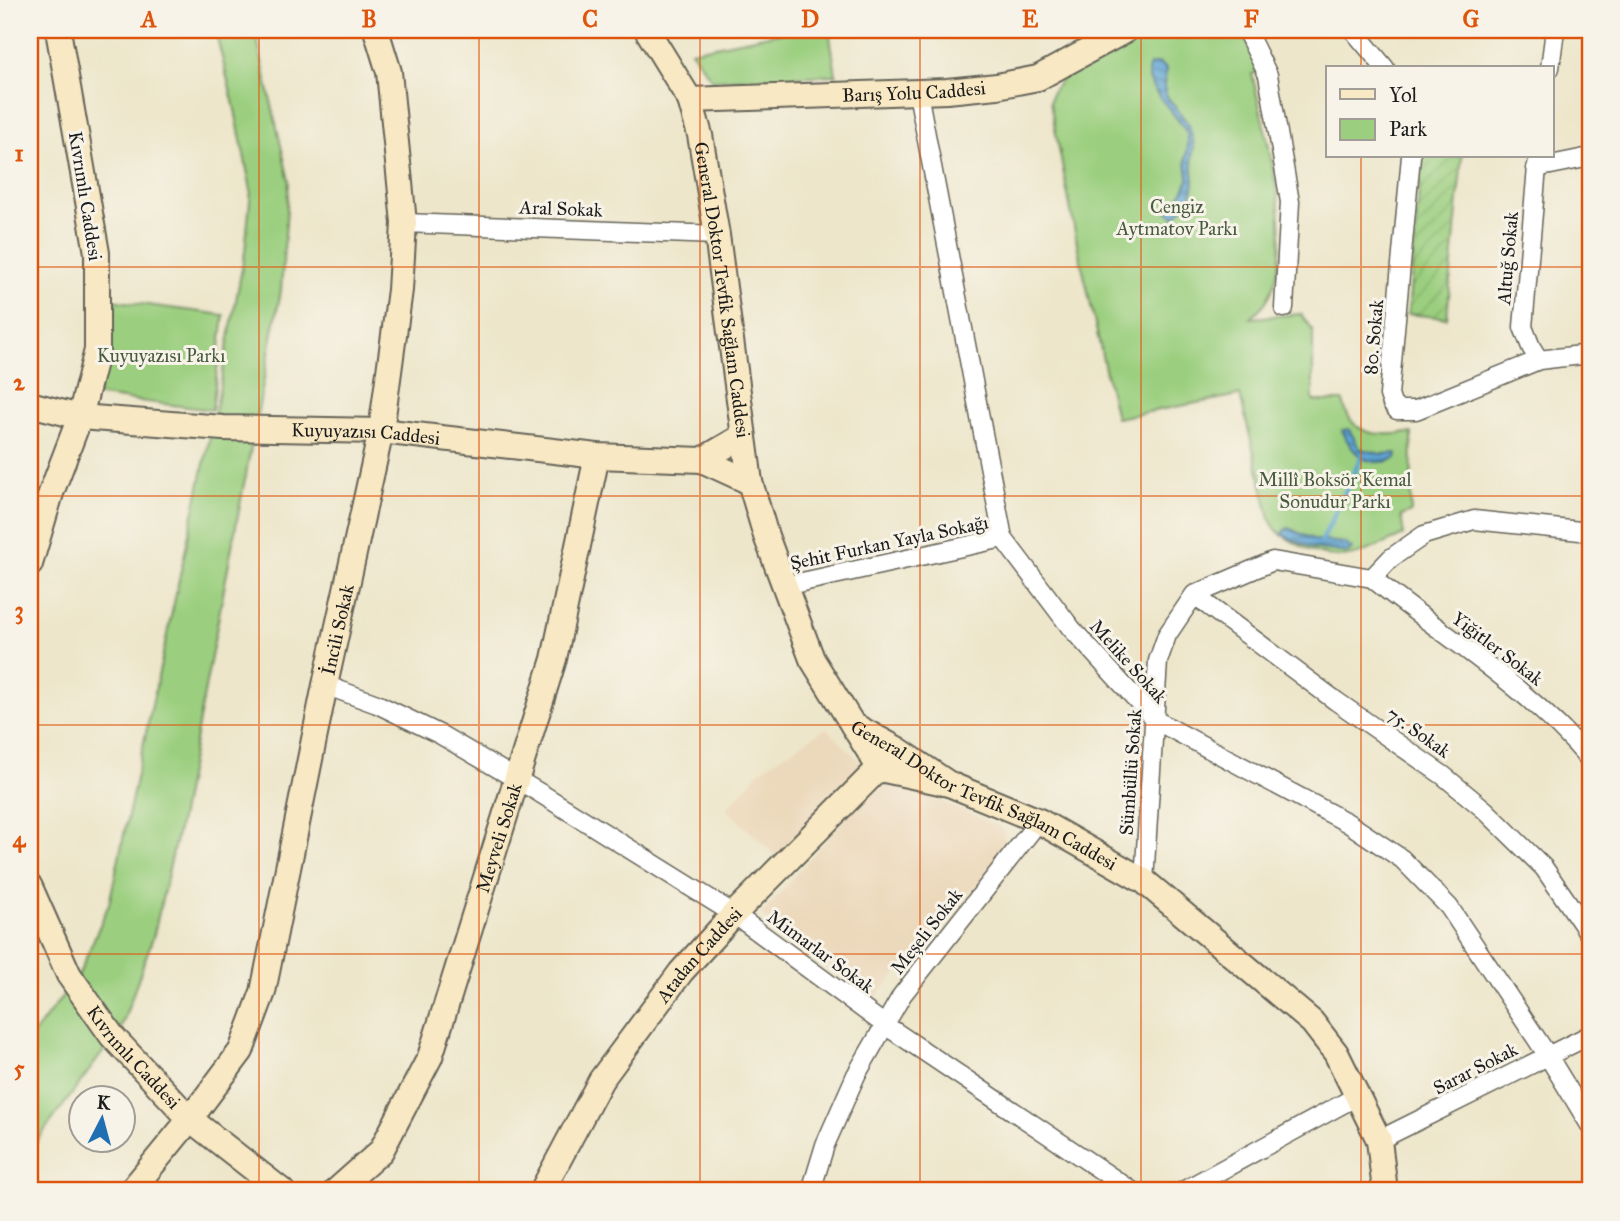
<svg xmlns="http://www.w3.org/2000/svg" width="1620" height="1221" font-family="'IM FELL Great Primer',serif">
<defs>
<pattern id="garden-furrows" width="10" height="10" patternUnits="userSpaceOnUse" patternTransform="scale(1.75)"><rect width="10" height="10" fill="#9bcf7f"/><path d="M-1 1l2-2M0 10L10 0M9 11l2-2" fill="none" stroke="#85b16d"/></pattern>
<pattern id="water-rules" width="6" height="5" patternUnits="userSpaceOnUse" patternTransform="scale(1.75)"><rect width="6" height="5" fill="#5ea4d4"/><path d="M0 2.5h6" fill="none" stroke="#4d85ab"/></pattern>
</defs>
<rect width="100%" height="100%" fill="#f7f3e8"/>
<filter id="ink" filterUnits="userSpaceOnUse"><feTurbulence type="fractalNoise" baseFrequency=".0143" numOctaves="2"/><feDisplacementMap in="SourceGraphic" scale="14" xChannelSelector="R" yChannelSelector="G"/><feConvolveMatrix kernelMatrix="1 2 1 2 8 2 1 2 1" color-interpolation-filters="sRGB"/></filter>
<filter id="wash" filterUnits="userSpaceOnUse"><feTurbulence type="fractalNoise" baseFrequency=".00686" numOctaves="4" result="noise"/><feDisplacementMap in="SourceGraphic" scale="28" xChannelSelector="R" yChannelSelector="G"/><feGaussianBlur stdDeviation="1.57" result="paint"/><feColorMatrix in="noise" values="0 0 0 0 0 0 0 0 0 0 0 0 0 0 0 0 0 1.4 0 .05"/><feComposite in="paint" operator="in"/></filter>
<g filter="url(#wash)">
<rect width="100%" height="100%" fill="#ede6ca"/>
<path fill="#ecd8ba" d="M826 728 866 767 777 857 726 809 761 770Z
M881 776 1003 828 1006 851 875 998 761 915Z"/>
<path fill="#9bcf7f" stroke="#5c764e" stroke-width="2" d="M215 30H255L289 181 281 290 178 830 154 934 121 1028 30 1150V1039L79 974 109 904 215 413 245 252 251 190 234 105Z
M793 30H829L836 75 712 80 691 51Z
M1197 30H1242L1262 71 1252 74C1265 132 1299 245 1268 298 1264 306 1256 312 1250 318L1301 314 1313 331V401H1343C1351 439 1380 435 1412 433L1411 512 1401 516 1404 535C1360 553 1343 569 1297 544 1284 537 1276 533 1270 519L1240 395 1116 418 1078 248 1050 102 1052 92 1068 72 1149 34Z
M110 300 224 315 212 410 98 396Z"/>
<path fill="url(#garden-furrows)" stroke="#5c764e" stroke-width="2" d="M1422 156H1462L1447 318 1408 314Z"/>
<path fill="url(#water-rules)" stroke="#3d6078" stroke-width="2" d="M1159 63 1166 69 1164 85 1166 95 1189 125 1194 144 1192 159 1194 181 1193 189 1188 203 1174 217 1168 212V209C1175 202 1188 189 1188 178 1188 172 1186 167 1186 161 1186 152 1190 144 1187 134 1180 115 1139 85 1150 65Z
M1349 429 1359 448 1380 454 1397 453 1396 458C1369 470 1352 455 1342 430Z
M1288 528 1315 540 1345 543 1352 549 1348 553 1313 548 1282 535 1285 530Z"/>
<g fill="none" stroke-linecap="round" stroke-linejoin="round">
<path stroke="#5ea4d4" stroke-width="4.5" d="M1322 541 1361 458"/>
</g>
</g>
<g filter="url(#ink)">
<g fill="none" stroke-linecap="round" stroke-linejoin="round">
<g stroke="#656359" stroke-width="21">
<path id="street" d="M1246 30 1268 75 1290 202 1284 308
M1353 30 1385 68
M1550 68 1555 30
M918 93 1003 538 1071 628 1155 720 1348 823 1402 859 1449 907 1548 1056 1590 1125
M1411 156 1389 395 1392 404 1397 410H1416L1539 360 1590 354
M1538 156 1523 327 1531 347 1539 360
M1536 168 1590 157
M404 223 717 235
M1372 578C1446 638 1529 687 1590 760
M784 586 1003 538
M1194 595 1336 701 1444 776 1485 810 1544 868 1590 935
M325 685 377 704 441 735 540 793 734 914 885 1025 1132 1191
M1144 881 1158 661 1167 635 1194 595 1273 561 1372 578 1391 558 1424 535 1474 520 1590 532
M1379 1140 1590 1035
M811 1191 825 1145 856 1075 902 995 1039 821
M1183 1191 1359 1095"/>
</g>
<g stroke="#656359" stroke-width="28">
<g id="secondary">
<path id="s1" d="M647 30 690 100 700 135 717 235 750 482 766 536 812 659 880 769 949 784"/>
<path id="s2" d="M690 100 947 91 997 86 1038 78 1126 30"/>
<path id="s3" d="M30 404 80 417 223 428 381 431 597 456 702 460 750 482"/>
<path d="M702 460 743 436"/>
<path d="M30 564 51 493 80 417 97 350V253L58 30"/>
<path id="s4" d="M853 725 897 749 949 784 1039 821 1144 881 1312 1022 1336 1053 1379 1140 1385 1191"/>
<path id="s5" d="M30 887 69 975 112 1036 190 1119 282 1191"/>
<path id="s6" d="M131 1191 190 1119 241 1051 263 992 325 685 381 431 400 290 404 223 389 72 376 30"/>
<path id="s7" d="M336 1191 381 1151 430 1057 554 659 597 456"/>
<path id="s8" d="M542 1191 601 1080 681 972 734 914 890 757"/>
</g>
</g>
<use href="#street" stroke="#fff" stroke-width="18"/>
<use href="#secondary" stroke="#f8e8c3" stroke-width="24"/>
</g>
</g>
<path fill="none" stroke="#de560d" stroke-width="2" stroke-opacity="0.55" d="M259 30V1191M479 30V1191M700 30V1191M920 30V1191M1141 30V1191M1361 30V68M1361 156V1191M30 267H1590M30 496H1590M30 725H1590M30 954H1590"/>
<g text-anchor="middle" stroke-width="6" stroke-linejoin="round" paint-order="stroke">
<g font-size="19" fill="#1c1c1c" stroke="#f7f3e8">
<text dy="7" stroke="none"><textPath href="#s2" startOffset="224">Barış Yolu Caddesi</textPath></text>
<text transform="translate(86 196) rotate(81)" y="7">Kıvrımlı Caddesi</text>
<text transform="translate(561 208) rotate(2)" y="7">Aral Sokak</text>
<text transform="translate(1507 258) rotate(-85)" y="7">Altuğ Sokak</text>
<text dy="7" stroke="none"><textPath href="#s1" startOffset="275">General Doktor Tevfik Sağlam Caddesi</textPath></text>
<text transform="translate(1373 337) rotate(-85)" y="7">80. Sokak</text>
<text dy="7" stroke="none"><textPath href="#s3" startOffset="338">Kuyuyazısı Caddesi</textPath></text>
<text transform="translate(889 542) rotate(-12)" y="7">Şehit Furkan Yayla Sokağı</text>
<text dy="7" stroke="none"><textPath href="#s6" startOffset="611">İncili Sokak</textPath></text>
<text transform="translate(1498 648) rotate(37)" y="7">Yiğitler Sokak</text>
<text transform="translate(1129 661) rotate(48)" y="7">Melike Sokak</text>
<text transform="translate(1419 732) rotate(35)" y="7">75. Sokak</text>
<text transform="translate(1130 772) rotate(-86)" y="7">Sümbüllü Sokak</text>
<text dy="7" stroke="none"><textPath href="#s4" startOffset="149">General Doktor Tevfik Sağlam Caddesi</textPath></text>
<text dy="7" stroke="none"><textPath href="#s7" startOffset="396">Meyveli Sokak</textPath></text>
<text transform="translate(926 931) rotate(-52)" y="7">Meşeli Sokak</text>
<text transform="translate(821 951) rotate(36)" y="7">Mimarlar Sokak</text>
<text dy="7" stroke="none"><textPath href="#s8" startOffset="285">Atadan Caddesi</textPath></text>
<text dy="7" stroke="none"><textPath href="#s5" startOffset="201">Kıvrımlı Caddesi</textPath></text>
<text transform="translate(1475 1068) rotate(-27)" y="7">Sarar Sokak</text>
</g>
<g font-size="19" fill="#485b3f" stroke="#f7f3e8">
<text x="1177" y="213">Cengiz<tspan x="1177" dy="22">Aytmatov Parkı</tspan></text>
<text x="161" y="362">Kuyuyazısı Parkı</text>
<text x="1335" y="486">Millî Boksör Kemal<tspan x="1335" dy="22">Sonudur Parkı</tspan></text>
</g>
</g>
<rect width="1620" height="1221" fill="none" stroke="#f7f3e8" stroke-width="77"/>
<rect x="1326" y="66" width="228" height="91" fill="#f7f3e8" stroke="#9f9d96" stroke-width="2"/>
<rect x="1340" y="89" width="35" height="10" fill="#f8e8c3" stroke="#9f9d96" stroke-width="2"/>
<text x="1389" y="102" font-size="21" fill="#1c1c1c">Yol</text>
<rect x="1340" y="119" width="35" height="21" fill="#9bcf7f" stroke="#9f9d96" stroke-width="2"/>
<text x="1389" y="136" font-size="21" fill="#1c1c1c">Park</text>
<g transform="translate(102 1119) rotate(6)"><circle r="33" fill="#f7f3e8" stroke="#9f9d96" stroke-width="2"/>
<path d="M0-5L12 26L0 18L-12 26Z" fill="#1f6fb2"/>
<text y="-10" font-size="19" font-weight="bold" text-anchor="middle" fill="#1c1c1c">K</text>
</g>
<rect x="38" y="38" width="1544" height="1144" fill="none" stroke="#de560d" stroke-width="2.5"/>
<g font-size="23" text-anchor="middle" font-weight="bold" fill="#de560d">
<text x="149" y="27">A</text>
<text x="369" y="27">B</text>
<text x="590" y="27">C</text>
<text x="810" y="27">D</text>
<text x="1030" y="27">E</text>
<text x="1251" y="27">F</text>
<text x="1471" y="27">G</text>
<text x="19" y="161">1</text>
<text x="19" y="390">2</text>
<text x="19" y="618">3</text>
<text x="19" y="847">4</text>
<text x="19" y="1076">5</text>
</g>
</svg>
